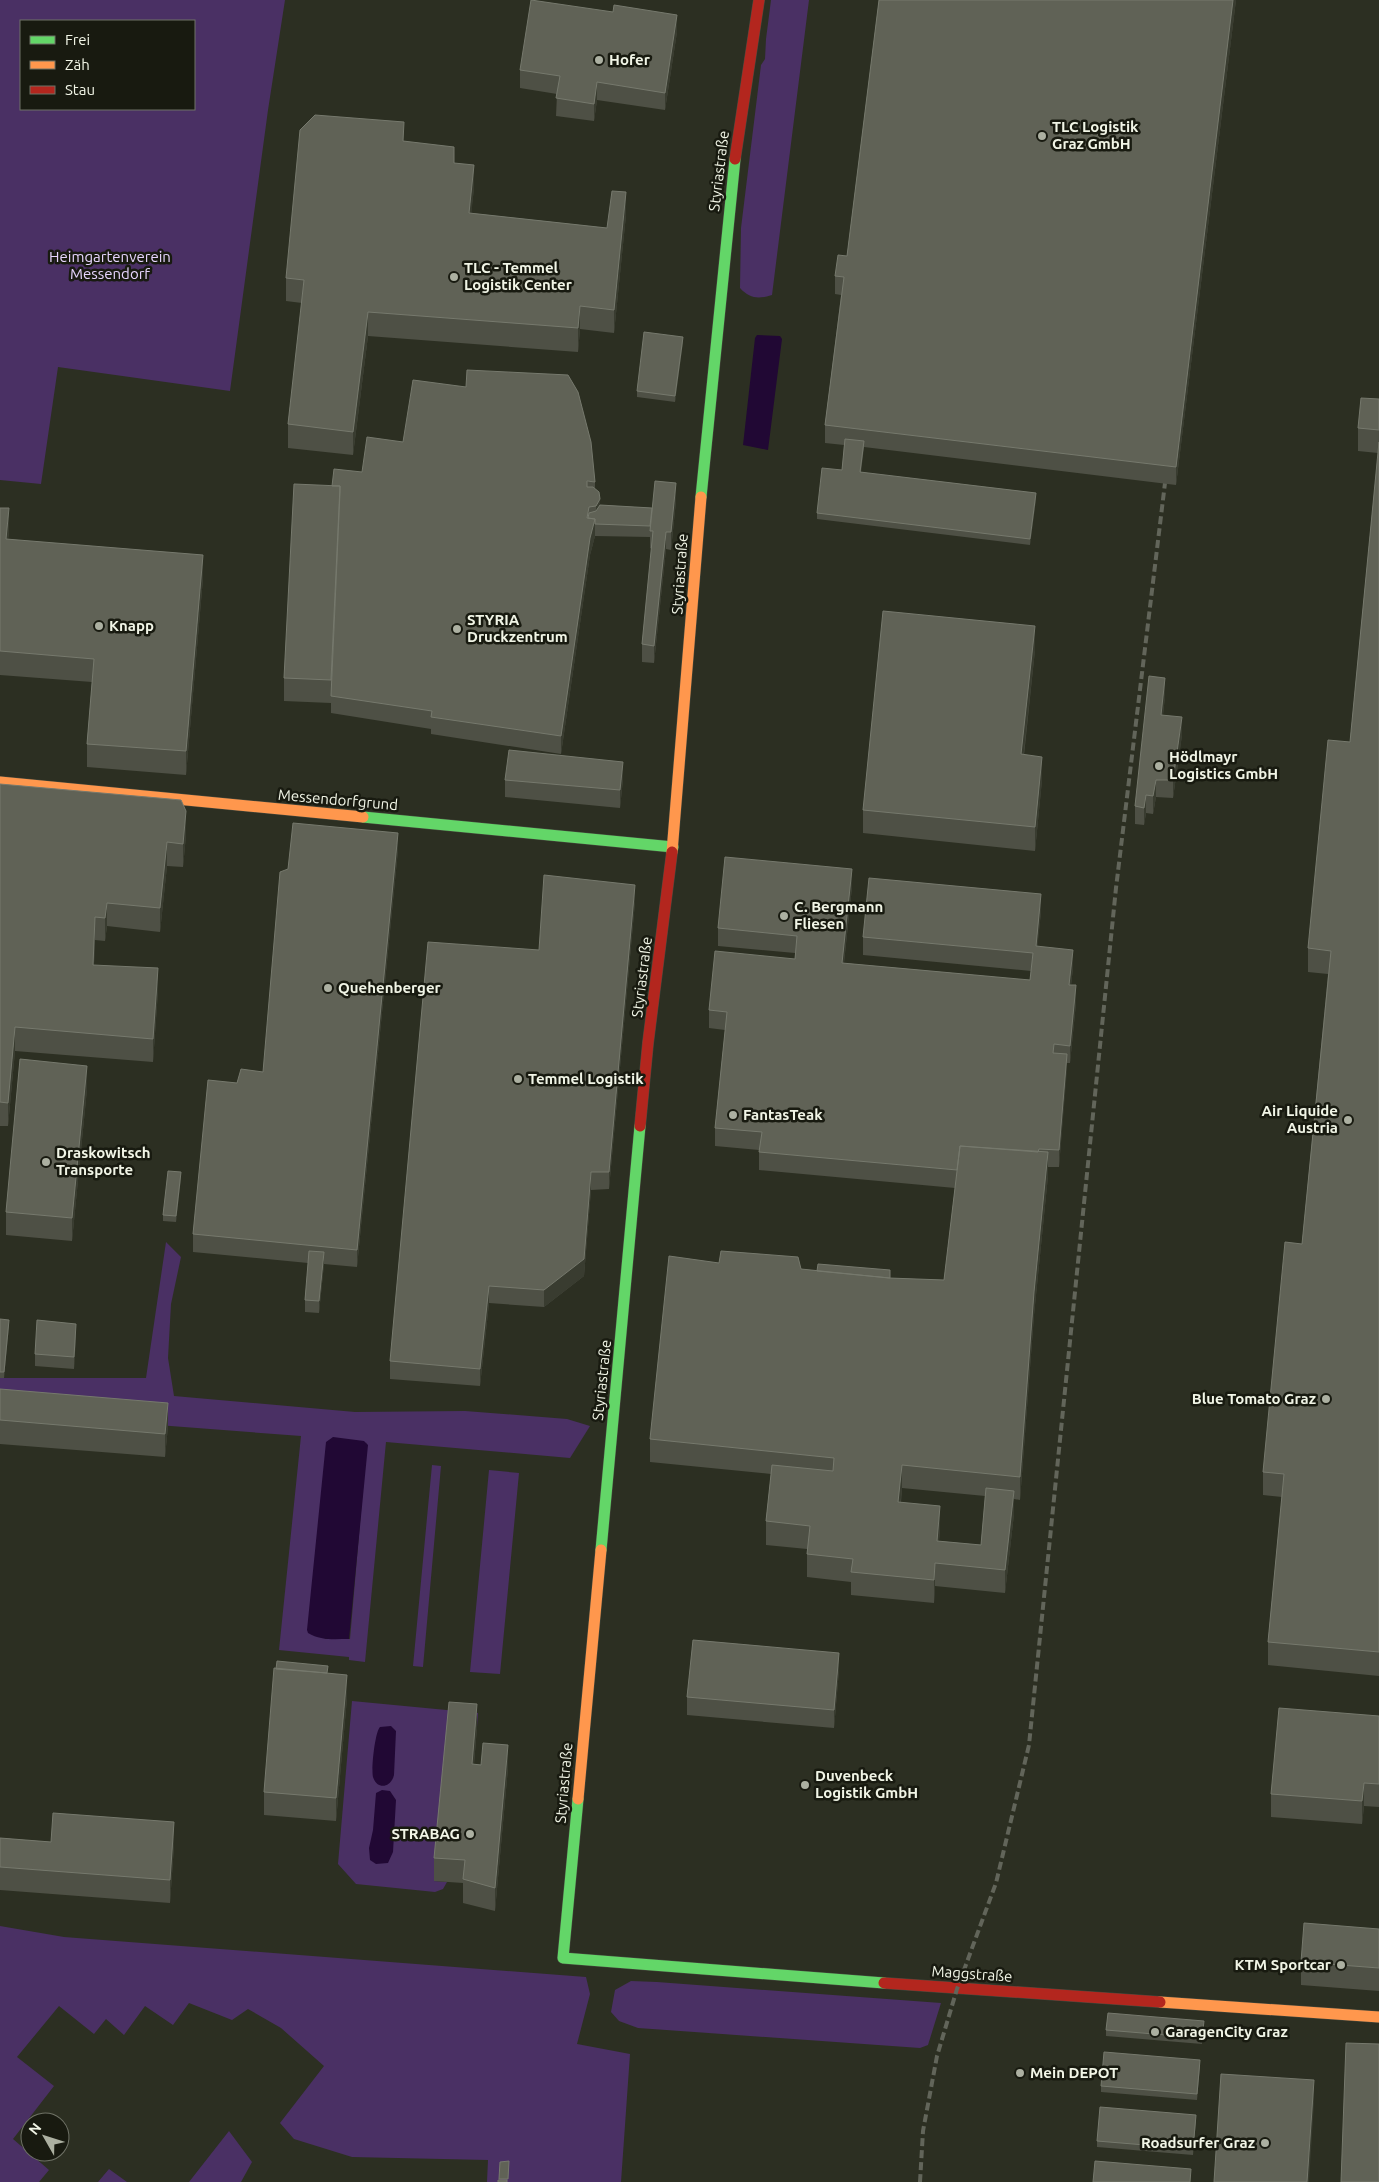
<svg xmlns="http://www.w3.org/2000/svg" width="1379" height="2182" font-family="Ubuntu,sans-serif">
<rect width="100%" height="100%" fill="#2c2f22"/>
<path fill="#4a3064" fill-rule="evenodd" d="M0 0H285L268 110 230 391 58 367 41 484 0 480ZM21 21H194V109H21Z
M771 0H809L772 295C759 299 750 299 740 288L741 228 761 65 765 59 766 39Z
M166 1242 181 1257 171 1304 168 1358 174 1396 355 1412 465 1411 567 1419 590 1426 570 1458 386 1442 365 1662 349 1660V1657L279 1650 301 1436 0 1413V1378H146ZM367 1442 350 1639H325Z
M432 1465 441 1466 423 1667 413 1666Z
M489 1470 519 1473 500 1674 470 1672Z
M352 1701 478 1713 477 1727 449 1725 434 1881 447 1882 443 1889 435 1892 356 1884 338 1864Z
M0 1926 64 1937 586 1977 590 1994 577 2044 630 2054 621 2182H487L488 2160 352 2157 294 2139 280 2123 324 2066 281 2028 248 2009 232 2020 189 2003 173 2025 145 2006 124 2035 106 2019 94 2034 59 2006 17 2057 54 2086 13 2139 49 2170 39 2182H0Z
M631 1981 657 1982 941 2003 928 2045 920 2048 638 2028 619 2021 611 2012 615 1990Z
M229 2131 252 2162 241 2182H189Z
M109 2169 127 2182H98Z"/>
<path fill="#210834" d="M757 335 780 336 782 339 768 450 743 445 755 338Z
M333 1437 364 1441 368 1445 349 1639C335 1639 321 1641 308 1633L307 1630 326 1442Z
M391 1726 396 1731 394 1775C391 1788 377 1790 373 1777 371 1769 375 1732 380 1727Z
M382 1790 390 1791 396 1800 393 1852 388 1863 376 1864 370 1860 369 1848 373 1830 376 1793Z"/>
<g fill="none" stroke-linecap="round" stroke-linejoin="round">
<g stroke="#484b40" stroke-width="12">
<path id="fast" d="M701 497 735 159
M363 817 673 847
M601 1550 640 1126
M578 1799 563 1958 884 1983"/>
</g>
<g stroke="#484b40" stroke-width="12">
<path id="slow" d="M0 782 363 817
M672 852 701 497
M578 1799 601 1550
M1160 2002 1379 2017"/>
</g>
<g stroke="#484b40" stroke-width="12">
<path id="jam" d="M735 159 759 0
M640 1126 648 1043 672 852
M884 1983 1160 2002"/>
</g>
<use href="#fast" stroke="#63d668" stroke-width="11"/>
<use href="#slow" stroke="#ff974d" stroke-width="11"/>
<use href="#jam" stroke="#b3261e" stroke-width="11"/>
<path stroke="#62655a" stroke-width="4" stroke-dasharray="8 4" stroke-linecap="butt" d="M920 2182 923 2131 937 2056 957 1989 996 1883 1029 1745 1116 888 1165 483"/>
</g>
<path fill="#4e5045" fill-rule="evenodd" d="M879 0H1236L1176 485 864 447 861 472 1036 499 1030 545 817 519V513L842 470 844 445 825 443V425L841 295 835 294V276L847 256Z
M677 32 665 110 597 100 594 121 556 116 557 94 520 88V70Z
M404 141 454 163 474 188 471 213 607 228 626 215 614 333 580 329 578 352 368 336 353 455 288 448V424L302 303 286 301V278Z
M683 342 675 402 637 397V391Z
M1379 399V1676L1268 1665V1642L1282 1497 1263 1495V1472L1302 1244 1328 974 1308 972V948L1350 742 1378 453 1358 451V428Z
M362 472 595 482V489L600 505 652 508 676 501 671 550 666 549 654 663 642 662V644L652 549 650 548V537L595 536 590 555 561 754 431 734V729L331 713V703L284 701V678L332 486Z
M0 508 9 532 8 539 203 578 186 775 87 767V744L92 682 0 675Z
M1035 650 1024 755 1042 780 1035 851 863 833V810Z
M1165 696 1163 715 1182 735 1173 798 1156 797 1153 814 1146 813 1144 825 1135 824V806Z
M623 779 620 808 505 797V780Z
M0 784 186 835 183 867 167 866 160 932 107 926 105 941 95 940 94 965 158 991 153 1062 15 1051 8 1126H0Z
M398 850 357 1267 324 1264 319 1313 305 1312V1300L308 1263 193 1252V1234L237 1083 263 1072Z
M852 887 844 963 1030 980 1031 971 863 955V937L1041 912 1037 947 1073 968 1071 985 1076 1003 1070 1063H1067L1059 1167H1048V1176L1034 1315 1020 1500 1014 1499V1514L1005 1593 935 1586 934 1603 851 1595V1582L807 1577V1549L766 1545V1521L771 1474 650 1462V1439L719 1263 801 1269 890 1278 944 1280 955 1188 759 1170V1150L715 1146V1128L725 1030 709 1028V1010L795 959V953L718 946V928ZM902 1488 985 1496 981 1545 939 1541 940 1529 901 1502Z
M635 902 609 1189 591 1190 584 1276 544 1307 489 1303 480 1386 390 1379V1361L539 950Z
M87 1089 72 1241 6 1235V1212Z
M181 1178 176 1222 163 1221V1215Z
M0 1319 9 1326 4 1378H0Z
M76 1336 74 1369 35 1366V1354Z
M0 1389 168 1426 165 1457 0 1444Z
M839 1670 834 1728 687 1715V1697Z
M328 1673 347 1698 336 1821 264 1815V1792Z
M1379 1716V1807L1364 1806 1362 1824 1271 1817V1794Z
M477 1727 474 1764 508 1768 495 1911 463 1903V1883L434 1881V1858Z
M0 1838 51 1842 174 1845 170 1903 0 1890Z
M1379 1929V1991L1301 1985V1962Z
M1204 2027 1202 2044 1106 2036V2030Z
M1200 2066 1197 2100 1101 2092V2086Z
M1196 2120 1193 2155 1097 2147V2141Z"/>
<path fill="#393c30" d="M1233 0H1236L1176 485V467Z
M677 15V32L665 110V93Z
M597 82V100L594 121V104Z
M474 165V188L469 237V213Z
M626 192V215L614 333V310Z
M580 306V329L578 352V328Z
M368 312V336L353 455V432Z
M683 337V342L675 402V396Z
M676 483V501L671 550V532Z
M1036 493V499L1030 545V539Z
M600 499V517L596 523V506Z
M9 508V532L6 562V539Z
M595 519V536L590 555 561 754V736L590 538Z
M666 532V549L654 663V646Z
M203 555V578L186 775V751Z
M1035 626V650L1021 778V754Z
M1165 678V696L1161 732V715Z
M1182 717V735L1173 798V780Z
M1042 757V780L1035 851V827Z
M623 762V779L620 808V790Z
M1156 780V797L1153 814V796Z
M1146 795V813L1144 825V808Z
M186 811V835L183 867V844Z
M398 833V850L357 1267V1250Z
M167 842V866L160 932V908Z
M852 869V887L842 980V963Z
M635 885V902L609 1189V1172Z
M1041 894V912L1036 964V946Z
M107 903V926L105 941V918Z
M95 917V940L93 988V965Z
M1073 950V968L1069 1003V985Z
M158 968V991L153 1062V1039Z
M1076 985V1003L1070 1063V1046Z
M15 1027V1051L8 1126V1103Z
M1067 1054V1071L1059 1167V1150Z
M87 1066V1089L72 1241V1218Z
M1048 1152V1176L1034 1315 1020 1500V1477L1034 1292Z
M181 1172V1178L176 1222V1216Z
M591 1172V1190L584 1276 544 1307V1290Z
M324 1252V1264L319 1313V1301Z
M489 1286V1303L480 1386V1369Z
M9 1320V1326L4 1378V1372Z
M76 1324V1336L74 1369V1357Z
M168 1403V1426L165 1457V1434Z
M902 1465V1488L898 1525V1502Z
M1014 1491V1514L1005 1593V1570Z
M940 1506V1529L937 1564V1541Z
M935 1563V1586L934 1603V1580Z
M839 1653V1670L834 1728V1710Z
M347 1675V1698L336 1821V1798Z
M477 1704V1727L472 1787V1764Z
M508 1745V1768L495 1911V1888Z
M1364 1783V1806L1362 1824V1801Z
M174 1822V1845L170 1903V1880Z
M1314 2080V2104L1309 2182H1307Z"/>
<path fill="#606256" stroke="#76796d" d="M531 0 613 12 614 5 677 15 665 93 597 82 594 104 556 98 560 76 520 70Z
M879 0H1233L1176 467 825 425 844 277 835 276 838 255 847 256Z
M315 115 404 122 403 141 454 147V163L474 165 469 213 607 228 612 191 626 192 614 310 580 306 578 328 368 312 353 432 288 424 304 280 286 278 300 130Z
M644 332 683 337 675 396 637 391Z
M467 370 568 375 578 392 591 442 595 482 587 481V487H593L599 492 600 499 596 506 589 507 587 518 595 519 590 538 561 736 431 717 432 711 331 696 340 492V486H332L334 469 362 472 367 437 403 442 413 380 466 387Z
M1361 398 1379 399V430L1358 428Z
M845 439 864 441 860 472 1036 493 1030 539 817 513 822 468 842 470Z
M1379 442V1652L1268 1642 1284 1474 1263 1472 1285 1242 1302 1244 1331 951 1308 948 1328 740 1350 742Z
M655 481 676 483 671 532H666L654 646 642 644 653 531H650Z
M294 484 340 486 331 680 284 678Z
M600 505 652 508 650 526 595 524V519L588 518 589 513 596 511Z
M0 508H9L6 539 203 555 186 751 87 744 94 659 0 651Z
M883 611 1035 626 1021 754 1042 757 1035 827 863 810Z
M1149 676 1165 678 1161 715 1182 717 1173 780H1156L1153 796 1146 795 1144 808 1135 806Z
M509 750 623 762 620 790 505 780Z
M0 784 181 800 186 811 183 844 167 842 160 908 107 903 105 918 95 917 93 965 158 968 153 1039 15 1027 8 1103 0 1102Z
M293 823 398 833 357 1250 193 1234 208 1080 237 1083 241 1069 263 1072 280 872 288 869Z
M725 857 852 869 842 963 1030 980 1033 953 863 937 869 878 1041 894 1036 946 1073 950 1069 985H1076L1070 1046 1054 1044 1053 1053 1067 1054 1059 1150 1039 1149 1038 1152 960 1146 957 1170 759 1152 762 1132 715 1128 727 1012 709 1010 715 951 795 959 797 936 718 928Z
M544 875 635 885 609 1172H591L584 1259 544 1290 489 1286 480 1369 390 1361 428 942 539 950Z
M20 1059 87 1066 72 1218 6 1212Z
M960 1146 1048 1152 1034 1292 1020 1477 902 1465 898 1502 940 1506 937 1541 981 1545 986 1488 1014 1491 1005 1570 935 1563 934 1580 851 1572 853 1559 807 1554 810 1526 766 1521 772 1465 833 1471 834 1458 650 1439 669 1256 719 1263 721 1251 798 1257 801 1269 889 1278 944 1280Z
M168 1171 181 1172 176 1216 163 1215Z
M309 1251 324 1252 319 1301 305 1300Z
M818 1264 890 1270V1278L817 1271Z
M0 1319 9 1320 4 1372H0Z
M37 1320 76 1324 74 1357 35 1354Z
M0 1389 168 1403 165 1434 0 1420Z
M693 1640 839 1653 834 1710 687 1697Z
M277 1661 328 1666 327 1673 276 1669Z
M274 1668 347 1675 336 1798 264 1792Z
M449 1702 477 1704 472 1764 481 1765 483 1743 508 1745 495 1888 463 1879 465 1860 434 1858Z
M1279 1708 1379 1716V1784L1364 1783 1362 1801 1271 1794Z
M53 1813 174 1822 170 1880 0 1867V1838L51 1842Z
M1304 1923 1379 1929V1968L1301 1962Z
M1108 2013 1204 2021 1202 2038 1106 2030Z
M1346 2043 1379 2044V2182H1341Z
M1104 2052 1200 2060 1197 2094 1101 2086Z
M1221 2074 1314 2080 1307 2182H1214Z
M1100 2107 1196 2115 1193 2149 1097 2141Z
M509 2161 508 2179H499L500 2162Z
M1095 2161 1191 2169 1190 2182H1093Z
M498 2180H507V2182H498Z"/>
<g fill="#acb0a1" stroke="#181a10" stroke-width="2">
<circle cx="599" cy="60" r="5"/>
<circle cx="1042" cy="136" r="5"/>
<circle cx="454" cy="277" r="5"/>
<circle cx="99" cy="626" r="5"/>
<circle cx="457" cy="629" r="5"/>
<circle cx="1159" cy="766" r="5"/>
<circle cx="784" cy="916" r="5"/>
<circle cx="328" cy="988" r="5"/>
<circle cx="518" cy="1079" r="5"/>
<circle cx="733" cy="1115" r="5"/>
<circle cx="1348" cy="1120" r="5"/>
<circle cx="46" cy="1162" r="5"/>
<circle cx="1326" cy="1399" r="5"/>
<circle cx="805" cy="1785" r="5"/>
<circle cx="470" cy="1834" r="5"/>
<circle cx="1341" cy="1965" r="5"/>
<circle cx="1155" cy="2032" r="5"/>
<circle cx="1020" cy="2073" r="5"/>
<circle cx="1265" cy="2143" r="5"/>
</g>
<g text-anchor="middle" stroke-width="5" stroke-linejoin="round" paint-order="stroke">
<g font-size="15" font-weight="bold" fill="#f1f5e6" stroke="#181a10" text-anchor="start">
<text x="609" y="65">Hofer</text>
<text x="1052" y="132">TLC Logistik<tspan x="1052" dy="17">Graz GmbH</tspan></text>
<text x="464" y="273">TLC - Temmel<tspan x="464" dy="17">Logistik Center</tspan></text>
<text x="467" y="625">STYRIA<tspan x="467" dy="17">Druckzentrum</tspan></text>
<text x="109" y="631">Knapp</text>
<text x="1169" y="762">Hödlmayr<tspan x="1169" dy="17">Logistics GmbH</tspan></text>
<text x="794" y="912">C. Bergmann<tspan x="794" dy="17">Fliesen</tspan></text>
<text x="338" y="993">Quehenberger</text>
<text x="528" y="1084">Temmel Logistik</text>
<text x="1338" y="1116" text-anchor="end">Air Liquide<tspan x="1338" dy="17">Austria</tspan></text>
<text x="743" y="1120">FantasTeak</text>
<text x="56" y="1158">Draskowitsch<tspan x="56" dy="17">Transporte</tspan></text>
<text x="1316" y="1404" text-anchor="end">Blue Tomato Graz</text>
<text x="815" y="1781">Duvenbeck<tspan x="815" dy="17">Logistik GmbH</tspan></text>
<text x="460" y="1839" text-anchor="end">STRABAG</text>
<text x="1331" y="1970" text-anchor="end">KTM Sportcar</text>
<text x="1165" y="2037">GaragenCity Graz</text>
<text x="1030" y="2078">Mein DEPOT</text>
<text x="1255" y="2148" text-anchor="end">Roadsurfer Graz</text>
</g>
<g font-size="15" fill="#f1f5e6" stroke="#181a10">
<text transform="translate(719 171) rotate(-83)" y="5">Styriastraße</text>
<text transform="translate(680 574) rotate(-86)" y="5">Styriastraße</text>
<text transform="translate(338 800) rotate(5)" y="5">Messendorfgrund</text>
<text transform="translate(642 977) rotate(-83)" y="5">Styriastraße</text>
<text transform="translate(602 1380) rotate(-84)" y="5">Styriastraße</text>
<text transform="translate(564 1783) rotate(-85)" y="5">Styriastraße</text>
<text transform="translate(972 1974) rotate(4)" y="5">Maggstraße</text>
</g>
<g font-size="15" fill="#e7d5fe" stroke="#181a10">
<text x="110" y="262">Heimgartenverein<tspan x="110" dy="17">Messendorf</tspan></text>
</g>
</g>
<rect x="20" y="20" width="175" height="90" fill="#181a10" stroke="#6f7266"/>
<rect x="30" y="36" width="25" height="8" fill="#63d668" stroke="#6f7266"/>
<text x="65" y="45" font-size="15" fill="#f1f5e6">Frei</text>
<rect x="30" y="61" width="25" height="8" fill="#ff974d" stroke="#6f7266"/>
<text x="65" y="70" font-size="15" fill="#f1f5e6">Zäh</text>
<rect x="30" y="86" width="25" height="8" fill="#b3261e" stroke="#6f7266"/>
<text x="65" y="95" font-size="15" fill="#f1f5e6">Stau</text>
<g transform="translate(45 2137) rotate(309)"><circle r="24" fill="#181a10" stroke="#6f7266"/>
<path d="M0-4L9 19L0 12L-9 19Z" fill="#acb0a1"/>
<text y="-8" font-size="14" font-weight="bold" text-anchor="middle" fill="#f1f5e6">N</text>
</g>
</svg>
